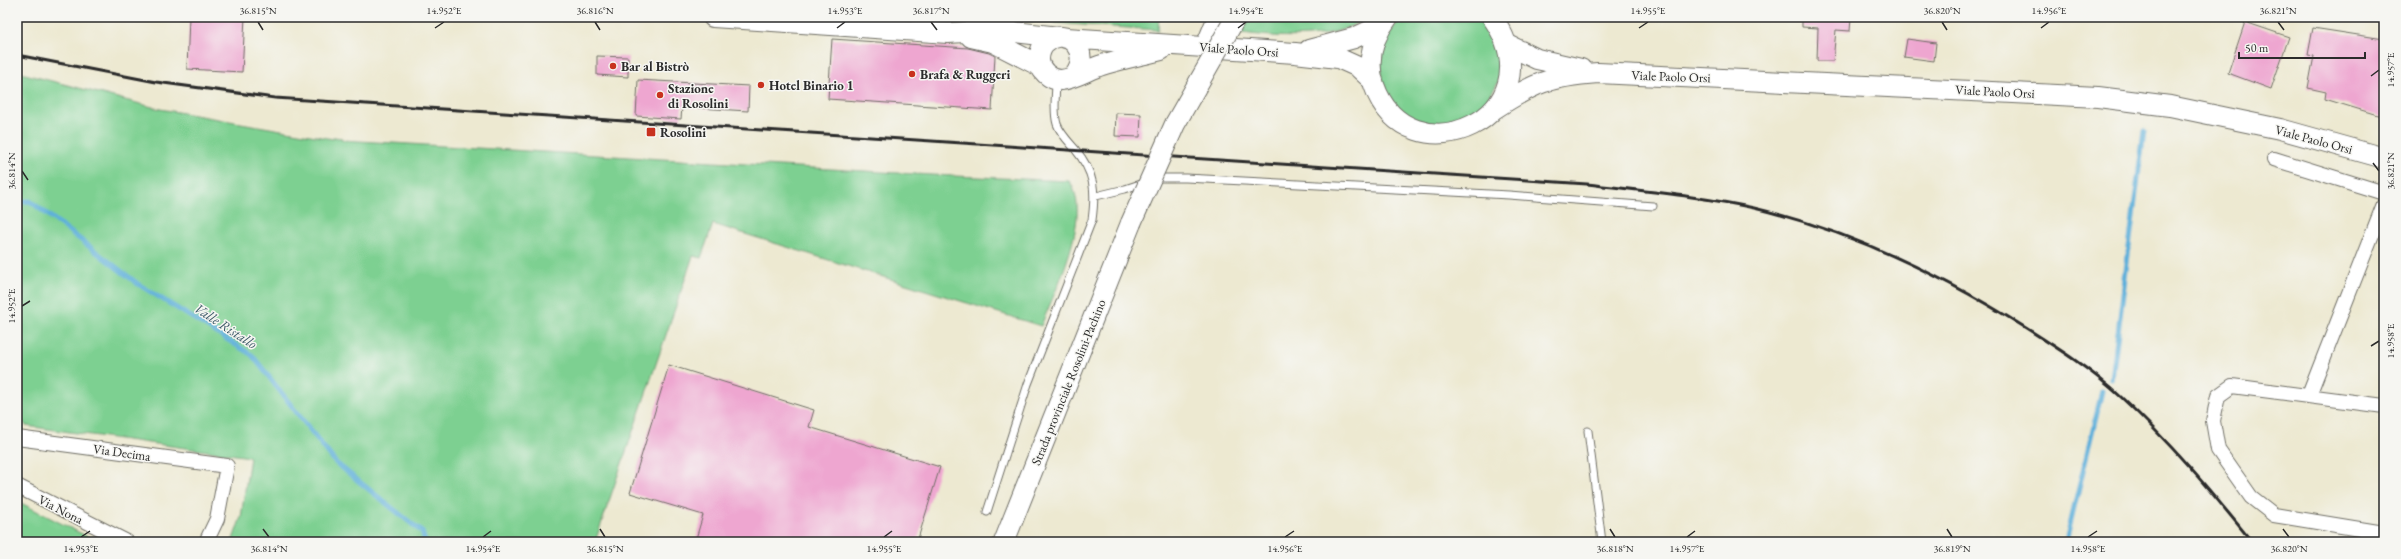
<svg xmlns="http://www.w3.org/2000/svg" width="2401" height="559" font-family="'EB Garamond',serif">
<rect width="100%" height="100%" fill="#f6f6f2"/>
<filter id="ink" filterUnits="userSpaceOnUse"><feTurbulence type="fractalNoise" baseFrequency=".025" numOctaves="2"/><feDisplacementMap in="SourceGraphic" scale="8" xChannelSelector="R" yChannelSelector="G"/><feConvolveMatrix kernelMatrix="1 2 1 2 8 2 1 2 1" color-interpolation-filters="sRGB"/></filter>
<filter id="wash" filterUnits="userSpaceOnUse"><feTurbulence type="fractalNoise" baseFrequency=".012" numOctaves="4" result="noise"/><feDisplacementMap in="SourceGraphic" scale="16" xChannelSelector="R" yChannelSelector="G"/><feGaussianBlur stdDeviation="0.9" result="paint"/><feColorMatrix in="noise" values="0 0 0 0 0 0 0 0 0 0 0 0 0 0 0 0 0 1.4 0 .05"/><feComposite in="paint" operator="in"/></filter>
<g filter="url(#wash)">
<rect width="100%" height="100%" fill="#ede9d1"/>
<path fill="#7dd091" stroke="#547e5e" d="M967 17H1159L1158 30Z
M1226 17H1366C1330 46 1263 36 1220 30Z
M1403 17H1480C1497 28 1497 47 1501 65 1503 77 1496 85 1490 96 1482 111 1479 111 1464 118 1459 120 1453 124 1447 125 1438 127 1426 123 1417 120 1374 100 1370 48 1403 17Z
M17 72 160 109 333 139 334 137 342 138V140L932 175 1069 181C1094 214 1055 291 1041 326L713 224 701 258 693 256 595 542H232L241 517 250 457 26 426 17 412Z
M17 501 98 542H17Z"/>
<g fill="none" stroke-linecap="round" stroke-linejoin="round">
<path stroke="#5fb0da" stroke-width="5" d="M17 202 30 201 138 284 252 355 336 463 422 532 425 542
M2112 379 2144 131
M2066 542 2102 391"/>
</g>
<g id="blocks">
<path fill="#eea6d0" d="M189 17H245L242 72 187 69Z
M1802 17H1851L1850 31 1836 30 1833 61H1817L1818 28 1802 27Z
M2245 22 2289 37 2271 89 2228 73Z
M2313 28 2384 39 2382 73H2384V117L2325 99 2326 92 2308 88 2314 56 2308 55Z
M832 39 968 48 989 53 995 56 992 110 828 99Z
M1907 39 1936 43 1934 61 1904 57Z
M597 56 628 57V77L597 75Z
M638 80 749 86 748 111 682 107 681 119 636 116Z
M1116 113 1141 114 1140 137 1115 136Z
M669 365 814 410 809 427 940 467 917 542H695L703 515 630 493Z"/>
</g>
</g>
<g filter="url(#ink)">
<use href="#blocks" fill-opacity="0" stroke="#6f6e65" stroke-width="1"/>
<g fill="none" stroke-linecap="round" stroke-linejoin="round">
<g stroke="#6f6e65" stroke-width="9">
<path id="lane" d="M1096 196 1125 189 1158 178H1186L1509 195 1653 206
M1588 431 1602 542
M987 512 1028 384 1092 220C1096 191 1095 173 1075 149 1069 142 1060 133 1057 124 1053 111 1056 95 1056 82"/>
</g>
<g stroke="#6f6e65" stroke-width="16">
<path id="street" d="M2274 159 2384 193
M2309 395 2384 204
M2384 406 2232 386 2218 396 2213 421 2218 450 2251 497 2274 515 2384 533
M17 438 227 466 217 519 206 542
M17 486 127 542"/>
</g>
<g stroke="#6f6e65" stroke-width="22">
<path id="secondary" d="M713 17 948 33 997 30 1059 37
M1388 17C1373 37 1366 61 1374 85 1408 184 1562 116 1492 17
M971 37 993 42 1040 66
M1066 38 1295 53 1338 58 1358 67 1373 81
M1508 45 1537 59 1581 69
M1206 46 1218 17
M1309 50 1354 38 1382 25
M1074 75C1093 53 1067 24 1046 43 1042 46 1039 53 1039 59 1039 70 1050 80 1061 80 1074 79 1089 69 1102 65 1121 59 1142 55 1161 50
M1494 109C1536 82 1548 77 1598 73L2098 97 2170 106 2280 129 2384 158
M1004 542 1131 223"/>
</g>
<use href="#lane" stroke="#fff" stroke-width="7"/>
<use href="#street" stroke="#fff" stroke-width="14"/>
<use href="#secondary" stroke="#fff" stroke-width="20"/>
<path stroke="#2b2b2b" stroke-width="3" d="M17 55 156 82 275 98 1587 184C1643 191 1700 196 1754 208 1851 231 1942 275 2026 328 2059 349 2092 370 2121 397 2169 441 2211 491 2252 542"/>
<g stroke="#6f6e65" stroke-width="22" stroke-linecap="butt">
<path id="secondary-bridge" d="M1131 223 1175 124 1236 17"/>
</g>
<use href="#secondary-bridge" stroke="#fff" stroke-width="20"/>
</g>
</g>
<path fill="none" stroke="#2b2b2b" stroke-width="1.5" d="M258 22 263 30M595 22 600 30M931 22 937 30M1942 22 1947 30M2278 22 2284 30M435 28 444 22M837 28 845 22M1238 28 1246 22M1639 28 1648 22M2041 28 2049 22M2371 76 2379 70M2373 163 2379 171M22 171 28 180M22 306 30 301M2371 346 2379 341M263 529 269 537M600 529 605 537M1610 529 1615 537M1947 529 1952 537M2283 529 2289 537M81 537 90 531M483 537 491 531M884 537 892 531M1285 537 1294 531M1687 537 1695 531M2088 537 2097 531"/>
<g fill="#c8321e" stroke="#f6f6f2" stroke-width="1.5">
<circle cx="613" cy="66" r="4"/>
<circle cx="912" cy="74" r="4"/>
<circle cx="761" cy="85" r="4"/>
<circle cx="660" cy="95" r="4"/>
<rect x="646" y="127" width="10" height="10" rx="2"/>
</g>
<g text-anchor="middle" stroke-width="3" stroke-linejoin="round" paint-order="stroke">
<g font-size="13" fill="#2b2b2b" stroke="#f6f6f2">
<text transform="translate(1239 49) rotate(4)" y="5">Viale Paolo Orsi</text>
<text transform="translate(1671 76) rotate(2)" y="5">Viale Paolo Orsi</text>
<text transform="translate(1995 91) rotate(3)" y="5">Viale Paolo Orsi</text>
<text transform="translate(2314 139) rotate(15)" y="5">Viale Paolo Orsi</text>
<text transform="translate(1068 382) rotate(-68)" y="5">Strada provinciale Rosolini-Pachino</text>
<text transform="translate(122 452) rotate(8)" y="5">Via Decima</text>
<text transform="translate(61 509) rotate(27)" y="5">Via Nona</text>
</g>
<g font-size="13" font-weight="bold" fill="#2b2b2b" stroke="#f6f6f2" text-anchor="start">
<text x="621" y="71">Bar al Bistrò</text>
<text x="920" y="79">Brafa &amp; Ruggeri</text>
<text x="769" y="90">Hotel Binario 1</text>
<text x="668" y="93">Stazione<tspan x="668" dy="15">di Rosolini</tspan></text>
<text x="660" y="137">Rosolini</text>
</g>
<g font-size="14" font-style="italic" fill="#3d5a68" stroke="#f6f6f2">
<text transform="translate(226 326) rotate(33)" y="5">Valle Ristallo</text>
</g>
</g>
<rect width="2401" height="559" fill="none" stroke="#f6f6f2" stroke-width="44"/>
<path d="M2239 52v6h126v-6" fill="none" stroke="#2b2b2b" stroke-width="2"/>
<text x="2245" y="52" font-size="12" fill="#2b2b2b" stroke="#f6f6f2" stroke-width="3" paint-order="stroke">50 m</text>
<rect x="22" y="22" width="2357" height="515" fill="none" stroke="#2b2b2b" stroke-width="1.5"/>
<g font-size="10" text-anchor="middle" fill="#2b2b2b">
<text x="258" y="14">36.815°N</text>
<text x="444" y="14">14.952°E</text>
<text x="595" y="14">36.816°N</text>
<text x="845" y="14">14.953°E</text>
<text x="931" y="14">36.817°N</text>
<text x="1246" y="14">14.954°E</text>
<text x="1648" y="14">14.955°E</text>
<text x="1942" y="14">36.820°N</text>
<text x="2049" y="14">14.956°E</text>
<text x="2278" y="14">36.821°N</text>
<text transform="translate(2390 70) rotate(-90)" y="4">14.957°E</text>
<text transform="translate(2390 171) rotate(-90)" y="4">36.821°N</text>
<text transform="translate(11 171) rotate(-90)" y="4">36.814°N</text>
<text transform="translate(11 306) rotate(-90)" y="4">14.952°E</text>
<text transform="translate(2390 341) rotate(-90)" y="4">14.958°E</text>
<text x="81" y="552">14.953°E</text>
<text x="269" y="552">36.814°N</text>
<text x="483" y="552">14.954°E</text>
<text x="605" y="552">36.815°N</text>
<text x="884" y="552">14.955°E</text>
<text x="1285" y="552">14.956°E</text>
<text x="1615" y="552">36.818°N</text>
<text x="1687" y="552">14.957°E</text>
<text x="1952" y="552">36.819°N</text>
<text x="2088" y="552">14.958°E</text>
<text x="2289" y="552">36.820°N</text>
</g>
</svg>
